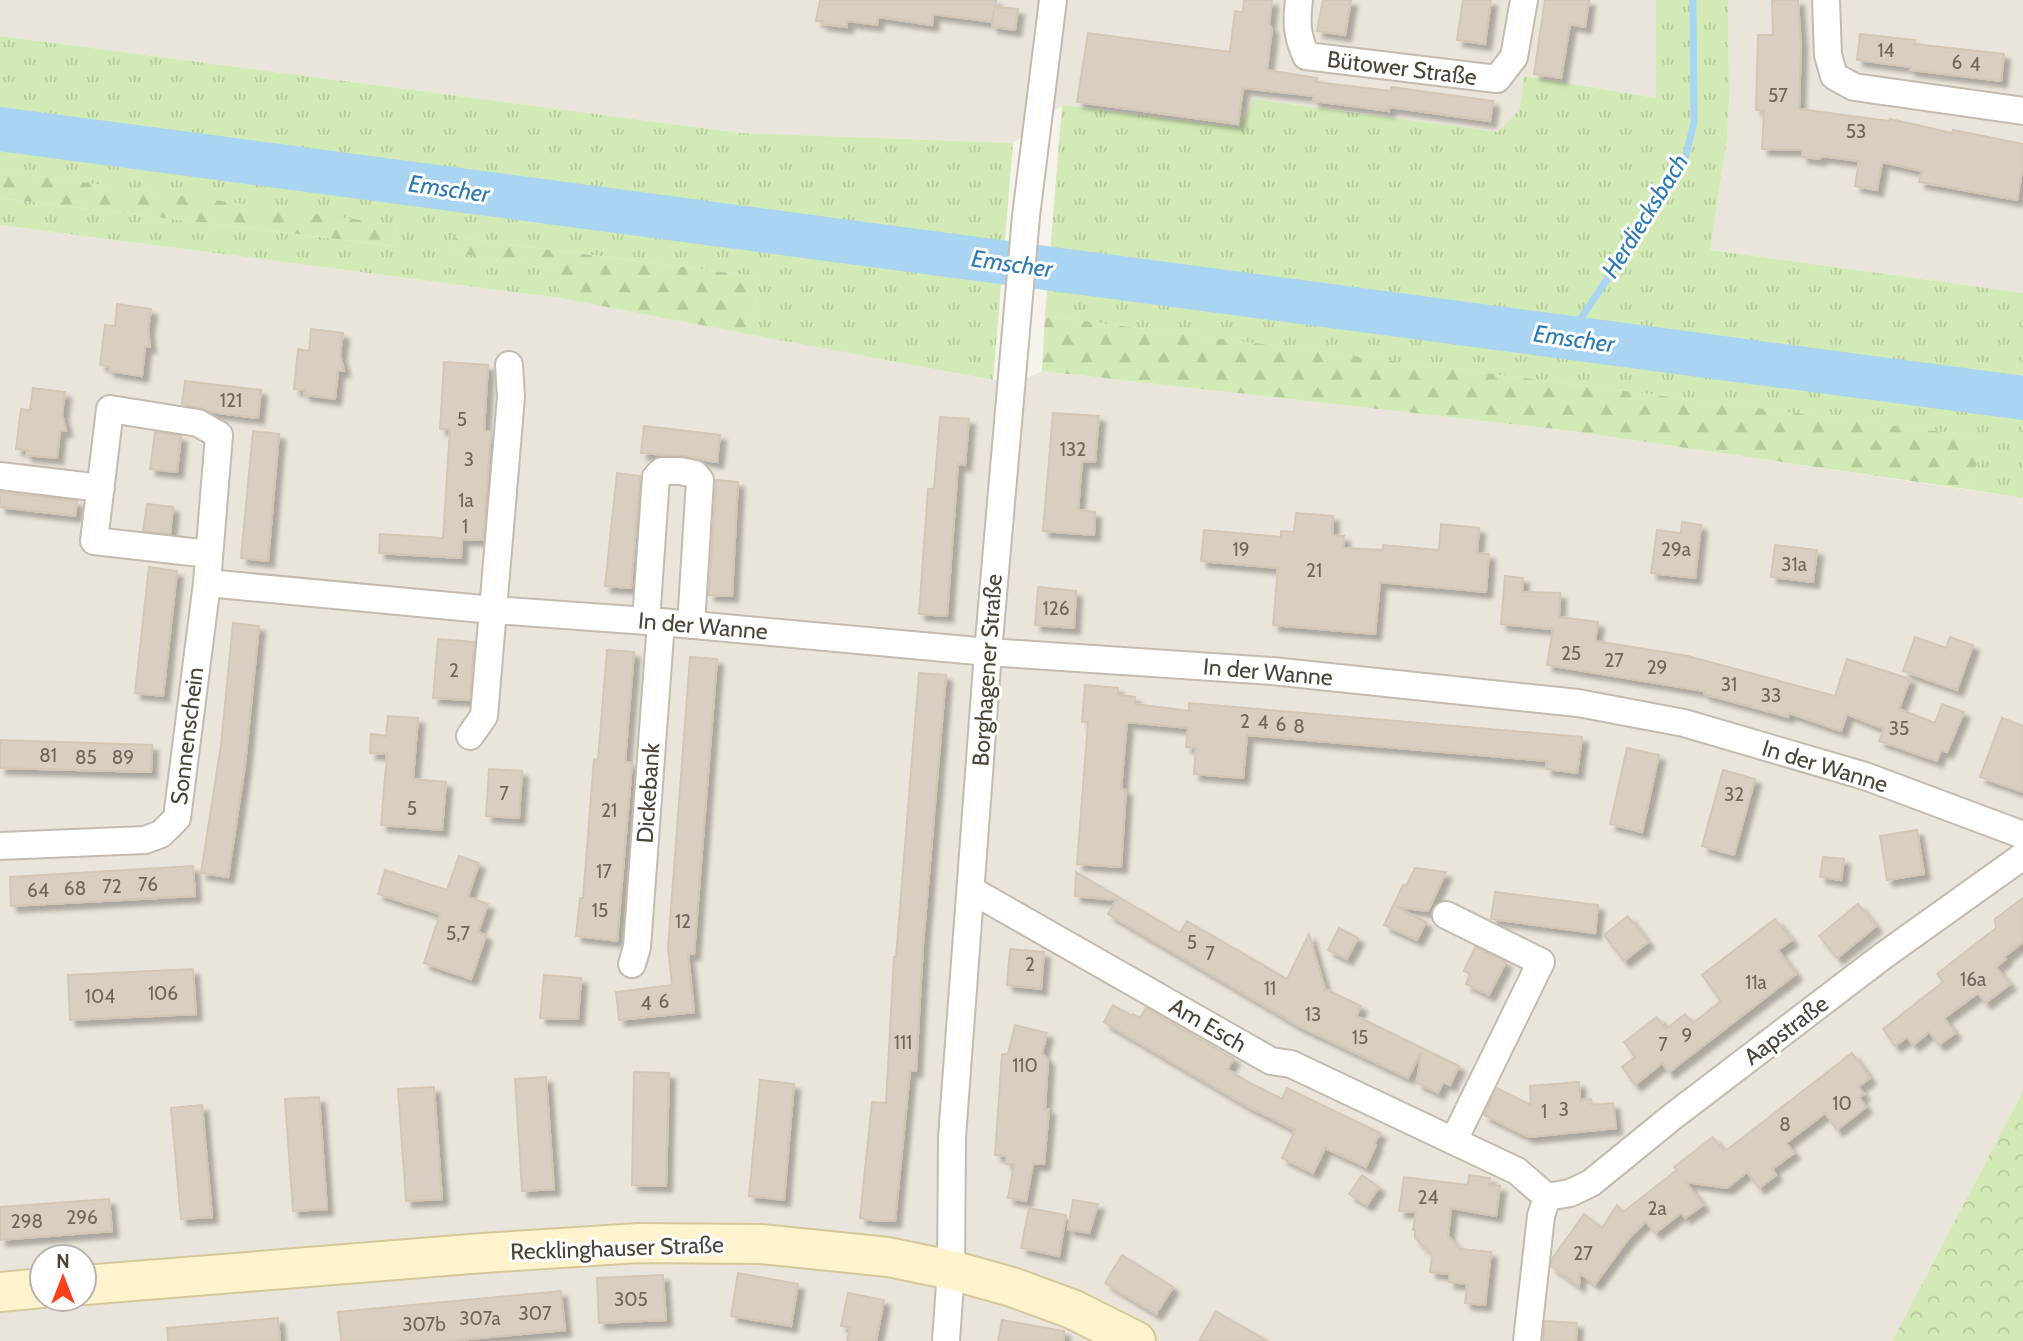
<svg xmlns="http://www.w3.org/2000/svg" width="2023" height="1341" font-family="Cabin,sans-serif">
<defs>
<pattern id="grass-tufts" width="24" height="20" patternUnits="userSpaceOnUse" patternTransform="scale(1.75)"><rect width="24" height="20" fill="#d2eab5"/><path d="M3 7l-1-3M5 7V3M7 7l1-3M15 17l-1-3M17 17v-4M19 17l1-3" fill="none" stroke="#b6ca9c"/></pattern>
<pattern id="forest-firs" width="22" height="20" patternUnits="userSpaceOnUse" patternTransform="scale(1.75)"><rect width="22" height="20" fill="#d2eab5"/><path d="M5 1l3.5 6h-7zM16 11l3.5 6h-7z" fill="#b6ca9c"/></pattern>
<pattern id="park-crowns" width="20" height="18" patternUnits="userSpaceOnUse" patternTransform="scale(1.75)"><rect width="20" height="18" fill="#d2eab5"/><path d="M2 6a3 3 0 1 1 6 0M12 15a3 3 0 1 1 6 0" fill="none" stroke="#b6ca9c"/></pattern>
<filter id="shadow"><feDropShadow dx="6" dy="6" stdDeviation="2" flood-color="#0004"/></filter>
</defs>
<rect width="100%" height="100%" fill="#f6f3ec"/>
<path fill="#eae5da" fill-rule="evenodd" d="M0 0H1656L1657 98 1524 76 1519 110 1498 132 1255 99 1239 129 1062 105 1013 143 740 133 0 36Z
M1728 0H2023V293L1710 250 1727 139 1729 100Z
M0 225 560 298 1013 384 1042 371 1564 430 2023 498V1091L1892 1341H0ZM42 1257H84V1299H42Z"/>
<path fill="url(#grass-tufts)" d="M1656 0H1728L1729 100 1727 139 1710 250 2023 293V498L1966 489 1987 438 1045 316 1062 105 1239 128 1254 99 1498 132 1519 110 1524 76 1656 98Z
M0 36 740 133 1013 143 993 380 748 334 760 277 453 237 450 252 558 269 560 298 0 225V198L393 246 397 226 0 171Z"/>
<path fill="url(#forest-firs)" d="M0 171 397 225 394 246 0 198Z
M453 237 760 277 748 334 560 298 557 269 449 252Z
M1045 316 1988 438 1966 489 1564 430 1042 371Z"/>
<path fill="url(#park-crowns)" d="M2023 1091V1341H1892Z"/>
<g fill="none" stroke-linecap="round" stroke-linejoin="round">
<path stroke="#a9d4f2" stroke-width="7" d="M1568 338 1684 163 1694 123 1693 0"/>
<path stroke="#a9d4f2" stroke-width="44" d="M0 129 2023 398"/>
</g>
<path fill="#d8cfc1" stroke="#d3c7b4" stroke-width="2" filter="url(#shadow)" d="M820 0H996L995 7 1018 9 1015 30 992 27 994 9 992 22 933 14 932 25 878 17 877 25 847 21V27L822 24 823 21H816Z
M1244 0H1272L1269 24 1272 29 1267 70 1317 78 1316 82 1391 91V87L1493 101 1490 121 1389 107V111L1367 108 1313 101 1314 96 1243 88 1238 124 1077 102 1088 33 1230 52 1235 11 1243 12Z
M1323 0H1351L1345 35 1317 31Z
M1463 0H1491L1485 44 1457 40Z
M1545 0H1589L1585 27 1570 24 1561 78 1534 74Z
M1772 0H1798L1801 47 1799 109 1889 121 1890 119 1952 133 1953 130 2023 144V167L2017 200 1919 182 1922 171 1882 162 1877 190 1855 186 1859 161 1821 156 1820 159 1802 157V150L1762 149 1764 110H1756L1758 35H1773Z
M1860 34 1915 40 1914 44 2004 54 2001 81 1910 70 1911 67 1857 60Z
M117 304 151 309 148 330 150 347H145L142 376 109 371 110 367 100 365 105 325 115 326Z
M311 329 343 333 340 354 344 371H338L335 399 304 395 305 390 294 389 298 349 309 351Z
M444 362 488 365 484 431H491L483 540 462 539 461 558 379 553 380 534 443 538 450 429H440Z
M185 381 261 390 258 418 211 412 201 408 182 404Z
M33 388 65 392 62 414 66 431H60L57 458 26 455 27 450 16 449 21 409 30 410Z
M1053 413 1099 416 1095 462 1082 461 1078 510 1095 512 1094 535 1043 531Z
M940 417 969 419 965 465 958 464 947 616 919 614 928 489H934Z
M644 426 720 435 717 462 683 456 641 453Z
M253 431 279 434 268 561 241 558Z
M155 432 181 436 177 472 150 469Z
M617 473 640 476 631 588 605 586Z
M716 480 738 482 732 596 709 595Z
M0 492 77 501 75 516 0 507Z
M147 504 173 507 170 534 143 531Z
M1296 513 1333 516 1332 535 1344 536 1343 548 1383 550V545L1439 550 1441 524 1479 528 1477 553 1489 554 1486 592 1380 582 1375 634 1273 625 1278 568 1201 561 1204 530 1281 537V531L1294 532Z
M1682 522 1701 525 1695 578 1651 573 1657 530 1681 533Z
M1775 545 1817 550 1813 582 1771 577Z
M149 567 177 571 163 696 135 693Z
M1505 576 1523 578 1522 592 1560 593 1559 617 1598 622 1595 641 1688 656 1835 696 1847 659 1910 679 1899 709 1935 723 1942 704 1964 712 1947 752 1941 750 1937 761 1879 741 1884 729 1847 714 1841 731 1789 713 1788 717 1704 694V691L1547 665 1553 629 1501 624Z
M1038 587 1076 591 1074 628 1035 625Z
M233 623 259 626 245 765 228 877 201 873 221 745Z
M1915 637 1946 648 1950 637 1973 645 1957 690 1903 671Z
M438 639 474 642 470 700 433 698Z
M607 650 634 652 625 762 632 763 617 941 576 936 580 898H583L594 759 598 760Z
M690 657 717 659 694 954H688L694 1012 619 1020 616 992 672 985 668 948Z
M919 673 946 675 923 945 916 1071H910L895 1221H878L860 1218 872 1102 886 1103 894 957H896Z
M1085 685 1118 688V695L1135 697V704L1189 711V703L1582 737 1577 773 1546 769 1547 761 1247 735 1243 778 1194 774 1196 748 1186 747 1188 728 1127 722 1121 789 1126 790 1121 867 1077 864 1088 722H1082Z
M388 716 418 718 413 779 446 782 442 830 381 825 387 754 370 753 371 734 386 736Z
M2002 718 2023 726V792L1980 777Z
M0 740 152 745 151 772 0 768Z
M1627 748 1659 755 1642 832 1610 824Z
M489 769 522 771 519 818 486 816Z
M1723 770 1755 779 1734 855 1702 846Z
M1917 830 1924 874 1887 880 1880 836Z
M459 856 479 863 468 897 488 904 478 932 486 935 471 979 424 963 440 914 378 894 385 870 447 890Z
M1823 857 1844 859 1841 880 1820 877Z
M193 866 195 896 11 906 10 877Z
M1415 868 1446 872 1428 911 1396 907 1426 922 1417 940 1384 925 1403 885 1406 886Z
M1076 872 1180 933 1187 921 1287 979 1309 934 1325 989 1361 1006 1356 1016 1459 1066 1450 1085 1443 1082 1438 1093 1417 1083 1421 1052 1408 1078 1299 1026 1108 914 1116 900 1075 896Z
M1495 892 1598 905 1595 933 1491 919Z
M2023 898V942L2004 957 2006 959 1996 967 2010 984 1985 1003 1978 993 1944 1018 1955 1033 1939 1045 1929 1032 1913 1045 1907 1037 1895 1046 1883 1029 1943 982 1937 974 1996 928 1995 919Z
M1858 904 1876 926 1837 958 1819 936Z
M1628 916 1648 942 1624 961 1604 935Z
M1775 919 1792 940 1778 950 1796 974 1669 1072 1662 1063 1635 1085 1622 1067 1635 1057 1624 1042 1657 1017 1666 1029 1685 1014 1693 1023 1721 1001 1702 975Z
M1339 928 1358 938 1347 959 1328 950Z
M1475 947 1506 962 1489 995 1466 984 1470 974 1464 971Z
M1010 949 1044 952 1041 989 1007 985Z
M193 969 196 1014 70 1020 68 975Z
M544 975 581 978 578 1019 540 1018Z
M1113 1005 1132 1016 1133 1014 1140 1018 1146 1008 1234 1059 1227 1069 1248 1082 1282 1099 1287 1088 1380 1133 1374 1144 1376 1145 1366 1167 1325 1148 1313 1173 1282 1158 1295 1130 1249 1107 1104 1022Z
M1015 1025 1047 1033 1042 1053 1048 1060 1045 1109H1049L1044 1164H1033L1026 1201 1008 1198 1014 1164H1006V1156L995 1155 1002 1054H1008Z
M1852 1053 1870 1078 1858 1087 1864 1094 1859 1097 1866 1107 1837 1130 1825 1113 1786 1143 1794 1153 1772 1169 1776 1175 1759 1188 1747 1172 1727 1188 1686 1182 1703 1205 1685 1218 1681 1213 1655 1233 1646 1221 1629 1238 1595 1284 1580 1273 1579 1286 1551 1266 1552 1259 1584 1214 1602 1228 1617 1205 1623 1212 1677 1170 1674 1167 1713 1137 1724 1152Z
M634 1072 669 1073 666 1186 632 1185Z
M546 1077 554 1189 522 1191 515 1079Z
M760 1080 794 1084 784 1200 749 1196Z
M1579 1082 1580 1100 1591 1099 1592 1105 1613 1103 1616 1128 1529 1137 1484 1115 1497 1088 1531 1105 1530 1086Z
M434 1087 442 1199 406 1201 398 1089Z
M319 1097 327 1209 293 1211 285 1099Z
M202 1105 212 1217 181 1219 171 1108Z
M1362 1175 1379 1187 1367 1205 1349 1194Z
M1469 1175 1490 1178 1489 1185 1500 1186 1496 1216 1451 1208 1448 1236 1460 1249 1491 1252 1485 1305 1465 1303 1467 1284 1449 1282V1274L1430 1272 1432 1255 1415 1238V1230H1413L1416 1212 1399 1211 1404 1177 1468 1185Z
M109 1199 112 1231 0 1240V1207Z
M1073 1200 1098 1204 1089 1233 1068 1229Z
M1029 1208 1066 1215 1059 1256 1021 1248Z
M1122 1255 1173 1287 1156 1314 1105 1283Z
M738 1273 798 1284 791 1326 731 1316Z
M663 1275 666 1320 599 1323 597 1278Z
M561 1291 565 1330 448 1341H341L338 1312Z
M848 1293 884 1300 876 1341H847L850 1328 841 1326Z
M1216 1311 1224 1316 1268 1341H1199Z
M278 1318 280 1341H168L167 1328Z
M1002 1320 1064 1331V1341H998Z
M1545 1321 1577 1323 1576 1341H1543Z"/>
<g fill="none" stroke-linecap="round" stroke-linejoin="round">
<g stroke="#c2bbae" stroke-width="30">
<path id="street" d="M1299 0C1296 23 1297 35 1306 56L1497 79 1514 57 1524 0
M1826 0 1828 55 1834 76 1854 87 2023 111
M0 476 101 488
M207 583 493 610 661 622 988 652 1272 671 1578 703 1684 723 1865 776 2023 835
M646 621 656 477 662 471H680L695 474 700 480 691 625
M470 736 484 716 511 397 509 365
M0 846 145 840 161 834 177 818 207 583 219 435 198 423 110 409 94 541 209 554
M971 890 1271 1061 1291 1064 1517 1171 1547 1197
M1446 915 1541 962 1454 1140
M632 964 637 947 661 622
M1547 1197 1570 1193 1591 1183 1672 1117 1883 956 2023 856
M946 1341 951 1270 952 1137 988 652 1026 216 1053 0
M1527 1341 1541 1216 1547 1197"/>
</g>
<g stroke="#d6c79b" stroke-width="42">
<path id="secondary" d="M84 1285 483 1253 639 1243 761 1244 888 1257 951 1270 1012 1287 1072 1309 1136 1341
M0 1292 42 1288"/>
</g>
<use href="#street" stroke="#fff" stroke-width="26"/>
<use href="#secondary" stroke="#fff3cd" stroke-width="38"/>
</g>
<g text-anchor="middle" stroke-width="6" stroke-linejoin="round" paint-order="stroke">
<g font-size="19" fill="#6e675b">
<text x="1886" y="57">14</text>
<text x="1957" y="69">6</text>
<text x="1975" y="71">4</text>
<text x="1778" y="102">57</text>
<text x="1856" y="138">53</text>
<text x="231" y="407">121</text>
<text x="462" y="426">5</text>
<text x="1073" y="456">132</text>
<text x="469" y="466">3</text>
<text x="466" y="507">1a</text>
<text x="465" y="533">1</text>
<text x="1241" y="556">19</text>
<text x="1676" y="556">29a</text>
<text x="1794" y="571">31a</text>
<text x="1314" y="577">21</text>
<text x="1056" y="615">126</text>
<text x="1571" y="660">25</text>
<text x="1614" y="667">27</text>
<text x="1657" y="674">29</text>
<text x="454" y="677">2</text>
<text x="1729" y="691">31</text>
<text x="1771" y="702">33</text>
<text x="1245" y="728">2</text>
<text x="1263" y="729">4</text>
<text x="1281" y="731">6</text>
<text x="1299" y="733">8</text>
<text x="1899" y="735">35</text>
<text x="48" y="762">81</text>
<text x="86" y="764">85</text>
<text x="123" y="764">89</text>
<text x="504" y="800">7</text>
<text x="1734" y="801">32</text>
<text x="412" y="815">5</text>
<text x="609" y="817">21</text>
<text x="604" y="878">17</text>
<text x="148" y="891">76</text>
<text x="112" y="893">72</text>
<text x="75" y="895">68</text>
<text x="38" y="897">64</text>
<text x="600" y="917">15</text>
<text x="683" y="928">12</text>
<text x="458" y="940">5,7</text>
<text x="1192" y="949">5</text>
<text x="1210" y="960">7</text>
<text x="1030" y="971">2</text>
<text x="1973" y="986">16a</text>
<text x="1756" y="989">11a</text>
<text x="1270" y="995">11</text>
<text x="163" y="1000">106</text>
<text x="100" y="1003">104</text>
<text x="664" y="1008">6</text>
<text x="646" y="1010">4</text>
<text x="1313" y="1021">13</text>
<text x="1687" y="1042">9</text>
<text x="1360" y="1044">15</text>
<text x="903" y="1049">111</text>
<text x="1663" y="1051">7</text>
<text x="1025" y="1072">110</text>
<text x="1842" y="1110">10</text>
<text x="1564" y="1116">3</text>
<text x="1544" y="1118">1</text>
<text x="1785" y="1131">8</text>
<text x="1428" y="1204">24</text>
<text x="1657" y="1215">2a</text>
<text x="82" y="1224">296</text>
<text x="27" y="1228">298</text>
<text x="1583" y="1260">27</text>
<text x="631" y="1306">305</text>
<text x="535" y="1320">307</text>
<text x="480" y="1325">307a</text>
<text x="424" y="1331">307b</text>
</g>
<g font-size="23" fill="#4b4439" stroke="#fff">
<text transform="translate(1402 68) rotate(7)" y="8">Bütower Straße</text>
<text transform="translate(703 626) rotate(5)" y="8">In der Wanne</text>
<text transform="translate(987 670) rotate(-86)" y="8">Borghagener Straße</text>
<text transform="translate(1268 672) rotate(5)" y="8">In der Wanne</text>
<text transform="translate(187 736) rotate(-83)" y="8">Sonnenschein</text>
<text transform="translate(1825 766) rotate(17)" y="8">In der Wanne</text>
<text transform="translate(648 793) rotate(-86)" y="8">Dickebank</text>
<text transform="translate(1208 1025) rotate(30)" y="8">Am Esch</text>
<text transform="translate(1786 1030) rotate(-37)" y="8">Aapstraße</text>
<text transform="translate(617 1248) rotate(-2)" y="8">Recklinghauser Straße</text>
</g>
<g font-size="24" font-style="italic" fill="#2e7ab2" stroke="#fff">
<text transform="translate(449 189) rotate(8)" y="8">Emscher</text>
<text transform="translate(1645 216) rotate(-58)" y="8">Herdiecksbach</text>
<text transform="translate(1012 264) rotate(8)" y="8">Emscher</text>
<text transform="translate(1574 339) rotate(8)" y="8">Emscher</text>
</g>
</g>
<g transform="translate(63 1278)"><circle r="33" fill="#ffffff" stroke="#b7b4b0" stroke-width="2"/>
<path d="M0-5L12 26L0 18L-12 26Z" fill="#fc3f1d"/>
<text y="-10" font-size="19" font-weight="bold" text-anchor="middle" fill="#4b4439">N</text>
</g>
</svg>
